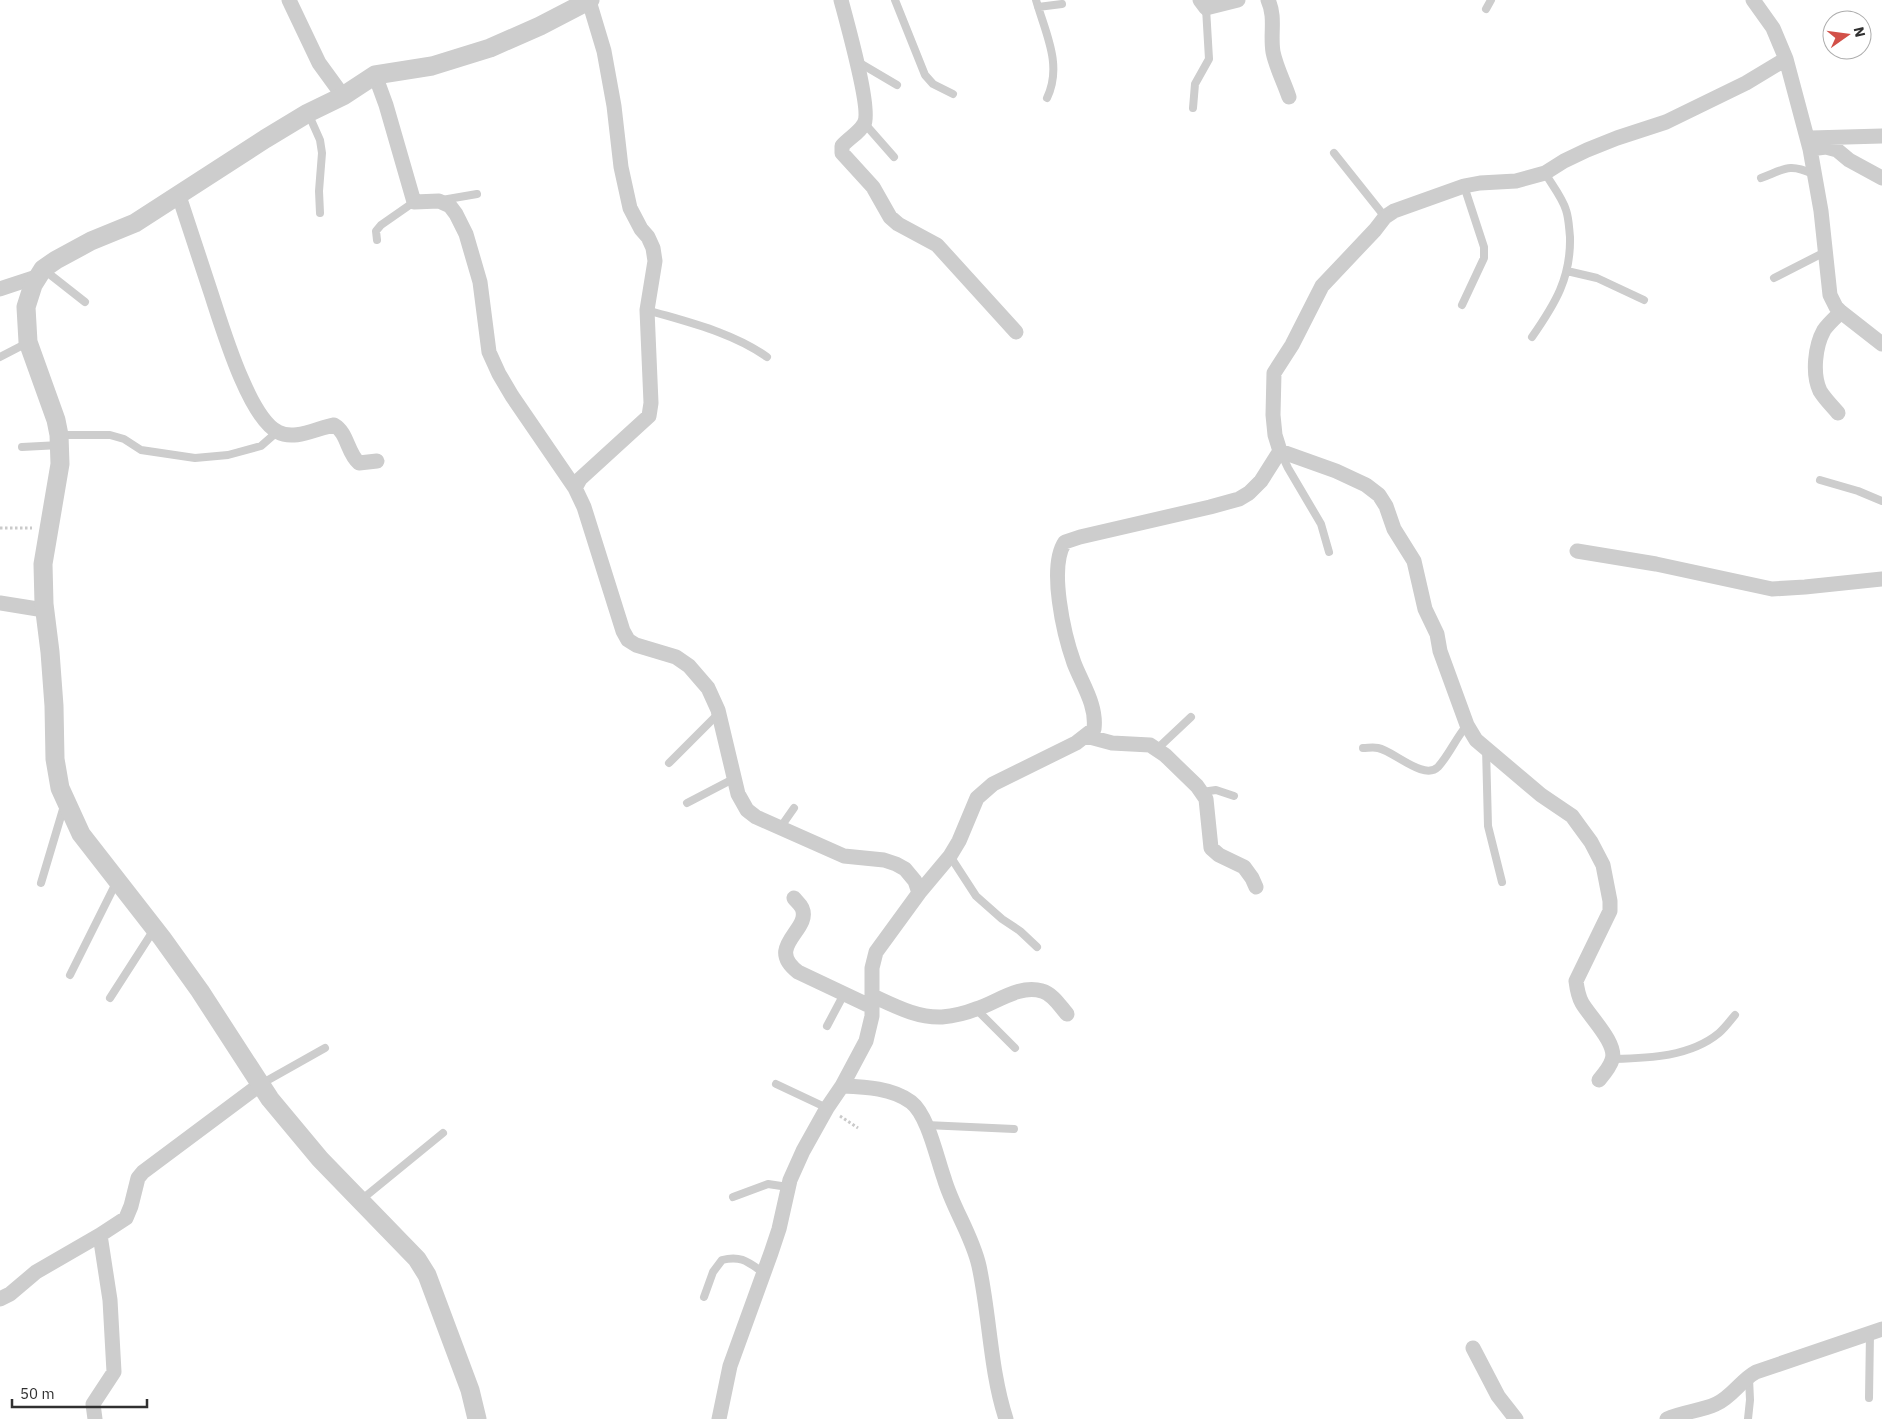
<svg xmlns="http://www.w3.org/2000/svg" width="1882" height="1419" font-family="'IBM Plex Sans',sans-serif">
<rect width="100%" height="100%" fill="#fff"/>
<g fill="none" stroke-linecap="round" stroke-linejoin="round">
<path stroke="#cacaca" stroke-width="3" stroke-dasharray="2.5 2.5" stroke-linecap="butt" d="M0 528H32
M840 1116 858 1128"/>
<path stroke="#cdcdcd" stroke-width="8" d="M895 0 925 75 933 84 953 94
M1036 0C1045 32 1063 65 1047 98
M1038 7 1062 4
M1486 9 1491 0
M858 62 897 85
M1193 108 1195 84 1209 59 1206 8
M308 113 320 140 322 153 319 191 320 213
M865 124 894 157
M1334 153 1385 217
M1761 178C1785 169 1789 163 1813 174
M442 200 477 194
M377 240 376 231 381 225 414 202
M43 269 85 302
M1567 271 1597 278 1644 300
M1774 278 1825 252
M1462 305 1484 258V247L1464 186
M647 310C687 322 732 332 767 357
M1532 337C1555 304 1571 278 1570 237 1569 228 1569 219 1566 210 1562 197 1552 185 1545 173
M0 357 27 343
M59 435H110L124 439 141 450 195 458 228 455 261 446 277 432
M22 447 60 445
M1281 453 1288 468 1321 524 1329 552
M1820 480 1858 491 1882 501
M1363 748C1368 748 1373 747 1378 748 1394 751 1424 781 1438 767 1449 755 1456 738 1467 725
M1486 748 1488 826 1502 882
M1157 749 1191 717
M669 763 719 713
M1202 792 1216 790 1234 796
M687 803 735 778
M780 828 794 808
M950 856 976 896 1002 919 1020 931 1037 947
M41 883 64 806
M70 975 117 881
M110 998 155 928
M976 1009 1015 1048
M827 1026 844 994
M1613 1059C1649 1058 1690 1057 1719 1033 1725 1028 1730 1021 1735 1015
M261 1084 325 1048
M776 1084 827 1108
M926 1125 1014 1129
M733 1197 768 1184 788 1187
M361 1200 443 1133
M704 1297 713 1272 722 1260C741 1255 748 1262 764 1273
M1869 1398 1870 1333
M1748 1419 1750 1400 1749 1378"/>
<path stroke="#cdcdcd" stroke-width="15" d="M289 0 319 63 343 96
M841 0C846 19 872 111 864 124 859 133 849 138 842 146V153L873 187 890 217 898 224 937 245 1016 332
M1200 0 1206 8 1238 0
M1268 0C1276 17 1270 34 1273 52 1276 67 1284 82 1289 97
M1753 0 1773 28 1786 59 1810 149 1821 211 1830 295 1836 307 1841 312 1882 344
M589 1 604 51 614 106 621 167 630 208 641 229 648 237 653 248 655 261 647 310 651 403 649 416 580 479 575 488 584 507 623 631 628 640 636 645 676 657 689 666 708 688 718 710 738 794 747 810 756 817 844 856 884 860 896 864 905 869 915 881 919 893
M375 75 386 105 414 202 439 201 450 206 456 214 466 234 480 282 489 352 499 374 512 396 575 488
M1811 138 1882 136
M1810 149 1826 147 1837 150 1849 160 1882 178
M179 196C189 227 200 259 210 290 221 323 248 417 278 432 294 441 317 428 334 425 348 433 347 453 359 463L377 461
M0 289 39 276
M1838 413C1832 406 1825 399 1820 391 1812 374 1815 346 1824 330 1829 323 1835 318 1841 312
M1577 551 1656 564 1772 589 1805 587 1882 579
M0 603 44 610
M1086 736 1112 743 1150 745 1165 755 1197 786 1206 799 1211 848 1219 855 1244 867 1252 878 1256 887
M794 898C796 901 800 904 802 908 812 930 764 946 798 972L872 1007
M873 996C895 1006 917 1018 942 1017 953 1016 966 1013 976 1009 996 1003 1019 984 1042 991 1053 994 1060 1006 1067 1014
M1599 1080C1604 1074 1610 1067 1612 1060 1618 1044 1590 1017 1582 1003 1578 996 1577 989 1576 981L1610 911V901L1603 865 1591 842 1580 827 1572 816 1541 795 1476 740 1467 725 1440 651 1437 634 1425 609 1414 561 1394 529 1386 506 1379 495 1366 485 1336 471 1280 451 1275 435 1273 415 1274 373 1292 345 1322 286 1375 230 1385 217 1394 211 1464 186 1480 183 1516 181 1545 173 1564 161 1587 150 1617 138 1666 122 1746 83 1786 59
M842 1086C866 1087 892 1088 911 1102 928 1115 937 1159 944 1178 953 1209 972 1235 979 1266 990 1317 990 1370 1006 1419
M0 1299 10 1294 36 1272 100 1235 126 1218 131 1206 138 1178 143 1172 261 1084
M1473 1348 1498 1396 1516 1419
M95 1419 93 1404 114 1372 110 1300 100 1235
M719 1419 730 1366 771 1253 779 1229 790 1180 803 1151 827 1108 842 1086 866 1041 872 1016V968L876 952 919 893 950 856 959 841 977 798 993 784 1076 743 1094 729C1097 705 1082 684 1074 663 1064 635 1048 567 1065 542L1080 537 1210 507 1239 499 1249 493 1261 481 1280 451
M1667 1419C1682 1412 1701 1411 1716 1404 1732 1397 1741 1380 1756 1372L1882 1329"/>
<path stroke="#cdcdcd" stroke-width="19" d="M477 1419 470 1390 427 1275 417 1259 320 1159 270 1099 200 991 162 938 81 834 60 788 55 759 54 706 50 652 44 604 43 564 60 464 59 435 56 420 28 342 26 307 33 285 43 269 56 260 91 241 135 223 265 139 308 113 343 96 375 75 432 66 490 48 540 26 590 0"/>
</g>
<g transform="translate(1847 35) rotate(76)"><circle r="24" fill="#ffffff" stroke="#acacac"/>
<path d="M0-4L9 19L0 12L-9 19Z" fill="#d25048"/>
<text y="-8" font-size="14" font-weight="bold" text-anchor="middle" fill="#303030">N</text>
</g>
<path d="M12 1399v8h135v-8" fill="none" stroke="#303030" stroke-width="2.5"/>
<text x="20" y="1399" font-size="15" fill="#303030" stroke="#ffffff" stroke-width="4" paint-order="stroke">50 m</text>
</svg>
